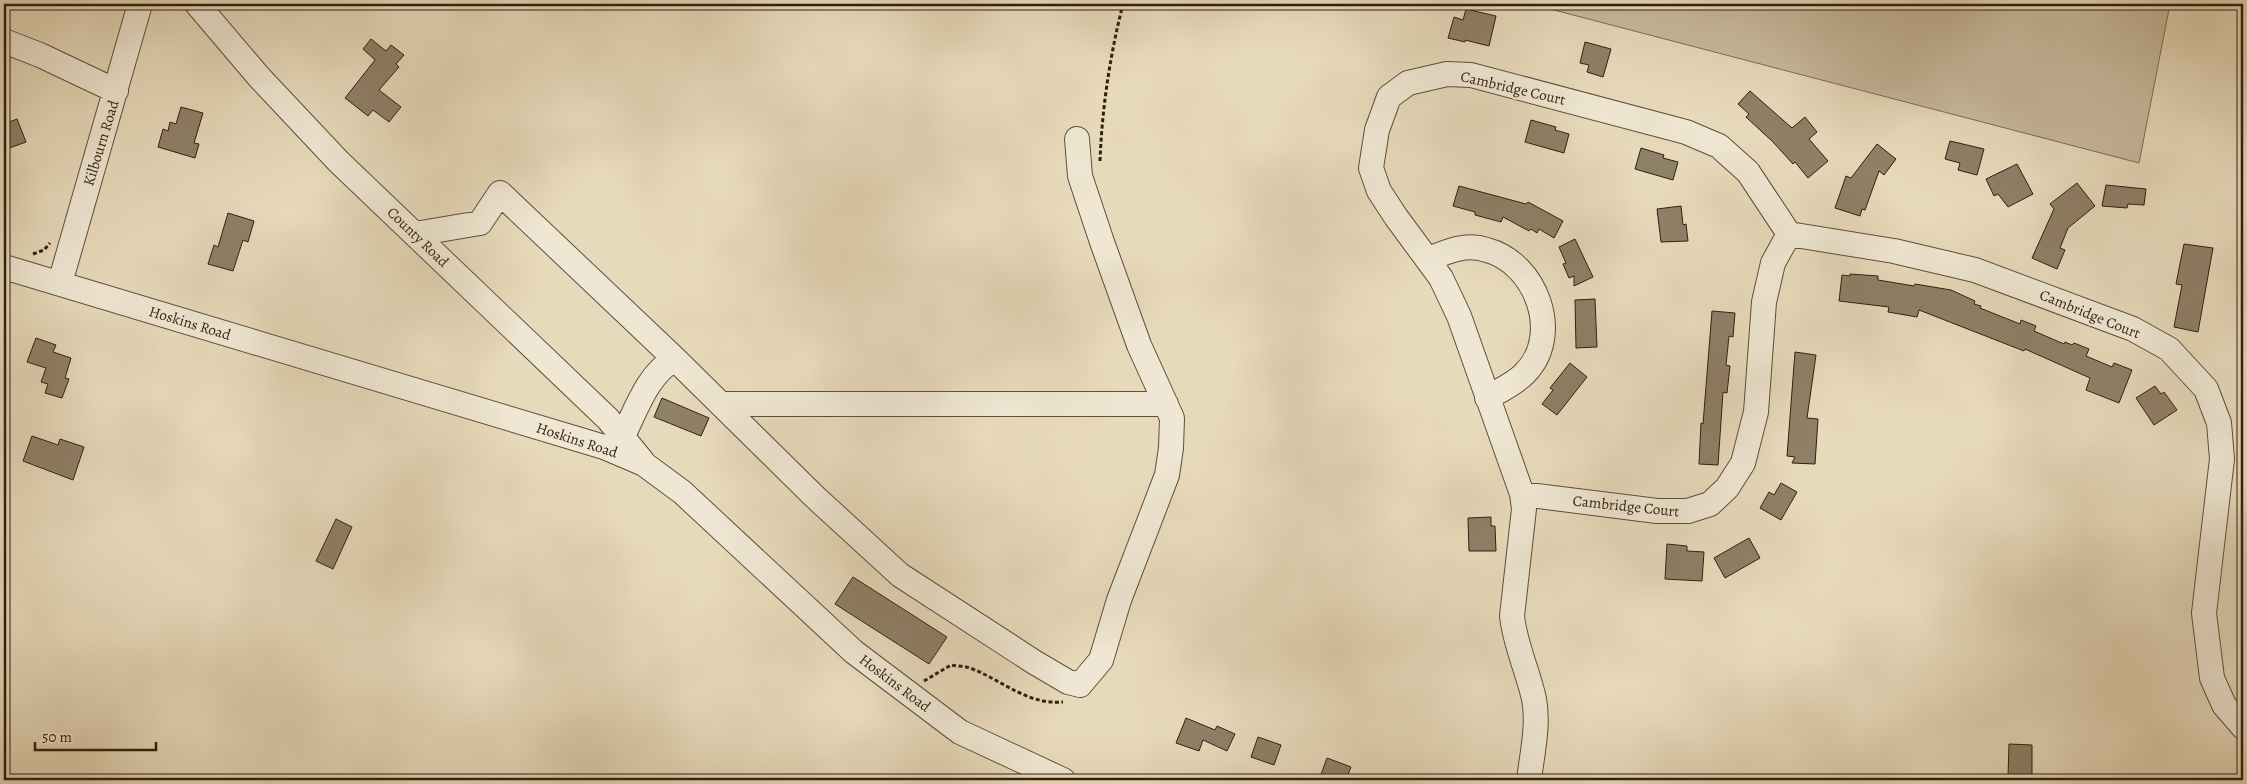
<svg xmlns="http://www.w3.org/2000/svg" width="2247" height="784" font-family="Alegreya,serif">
<rect width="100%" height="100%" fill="#e7dabb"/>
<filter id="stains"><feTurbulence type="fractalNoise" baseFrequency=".004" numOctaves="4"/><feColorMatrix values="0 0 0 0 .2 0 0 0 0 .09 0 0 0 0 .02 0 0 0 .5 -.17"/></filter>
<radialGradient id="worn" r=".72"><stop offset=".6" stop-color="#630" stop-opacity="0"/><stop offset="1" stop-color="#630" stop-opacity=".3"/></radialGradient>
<path fill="#c8ba9e" stroke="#7c6c56" d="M1531 4H2170L2139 163Z"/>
<path fill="#8f8068" stroke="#301f0f" d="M1466 9 1496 16 1489 46 1465 40V42L1448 38 1454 17 1463 20Z
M371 39 386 51 391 45 404 55 396 64 399 67 379 90 401 107 389 122 373 110 368 116 345 98 375 60 363 49Z
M1585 42 1611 49 1603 77 1587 72 1589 65 1580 63Z
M1750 91 1792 128 1805 117 1817 132 1809 139 1828 161 1808 178 1795 162 1793 164 1773 142 1746 117 1749 114 1738 104Z
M181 107 203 113 194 143 199 144 195 158 158 147 163 129 168 131 170 122 176 124Z
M17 119 26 142 4 150V124Z
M1531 120 1556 127 1555 130 1569 134 1564 153 1525 142Z
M1950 141 1984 149 1977 175 1958 170 1960 163 1945 159Z
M1877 144 1896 159 1884 175 1879 171 1865 210 1862 209 1860 216 1835 208 1846 176 1851 178Z
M1641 148 1664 155 1663 158 1678 162 1673 180 1635 169Z
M2017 164 2033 194 2008 207 1998 194 1994 196 1986 179Z
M2077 183 2095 206 2068 228 2060 248 2065 250 2057 269 2032 258 2054 209 2050 204Z
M2106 185 2146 189 2144 205 2128 204 2127 208 2102 206Z
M1459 186 1526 204 1528 202 1563 221 1554 238 1539 229 1537 233 1531 229 1529 231 1503 217 1501 222 1475 215V212L1453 206Z
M1681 206 1683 225 1686 224 1688 241 1661 242 1657 209Z
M228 213 254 221 248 242 243 240 233 271 208 264 214 245 218 247Z
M1575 239 1593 277 1574 286V276L1569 278 1563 264 1566 263 1559 247Z
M2184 244 2213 248 2198 332 2174 327 2182 285 2176 284Z
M1850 274 1878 276V280L1914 286 1915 284 1951 290 1975 301 1974 304 1981 306 1980 308 2020 324 2021 320 2036 326 2034 331 2064 344 2065 342 2072 345 2074 343 2089 349 2086 356 2112 367 2114 363 2132 370 2119 403 2086 390 2090 378 2025 349 2024 351 1919 310 1917 317 1888 312 1889 307 1839 301 1842 275 1850 276Z
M1595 299 1597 347 1576 348 1575 300Z
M1712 311 1735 313 1733 337 1729 336 1726 365 1730 366 1727 393 1723 392 1718 465 1699 464 1701 423 1703 424Z
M36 338 56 345 53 352 71 358 65 378 69 379 62 398 45 393 48 384 41 382 46 368 27 362Z
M1795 352 1816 355 1807 418 1818 419 1815 464 1792 463 1795 457 1787 456Z
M1570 363 1587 377 1557 415 1542 404 1553 390 1550 388Z
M2155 386 2161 394 2164 392 2177 410 2154 425 2136 398Z
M662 398 709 418 701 436 654 417Z
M32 436 58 445 60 439 84 447 73 480 23 461Z
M1781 483 1797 492 1781 520 1760 508 1769 492 1774 495Z
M1491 517V526H1495L1496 551H1469L1468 518Z
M336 519 352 527 333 569 316 561Z
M1749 538 1760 558 1725 578 1714 558Z
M1667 544 1687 546V551L1704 552 1702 581 1665 579Z
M853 577 947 637 929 664 835 604Z
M1186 718 1215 730 1217 726 1235 734 1227 751 1203 740 1199 751 1176 743Z
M1258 737 1281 745 1274 765 1251 757Z
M2009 744 2032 745V779L2008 777Z
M1327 758 1351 767 1346 780H1319Z"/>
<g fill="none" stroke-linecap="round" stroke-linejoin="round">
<g stroke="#5e4e3a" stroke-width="26">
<path id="minor" d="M197 4 259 77 339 162 608 419 643 462
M4 41 40 55 116 91
M415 234 480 223 500 193 675 359 815 497 900 575 1034 662 1068 682 1080 685 1101 660 1119 600 1167 475 1171 448 1172 418 1139 345 1102 242 1080 176 1077 139
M1429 259C1448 251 1466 243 1487 250 1536 263 1563 335 1525 373 1516 383 1499 391 1487 398
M4 267 604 447 644 464 682 492 854 652 960 732 1063 780
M60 283 140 4
M721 404H1166
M623 436C636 410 648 373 675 359
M1522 494 1459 316 1441 278 1396 217 1379 191 1371 168 1377 130 1389 97 1408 83 1447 74 1471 75 1686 132 1719 146 1748 172 1789 234 1894 251 1975 270 2133 329 2169 349 2206 389 2219 423 2222 459 2204 613 2212 678 2224 705 2243 727
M1529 780C1532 754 1539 725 1534 699 1528 671 1515 645 1512 616L1524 509 1522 494 1657 511H1688L1710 504 1727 488 1743 463 1756 412 1764 302 1773 263 1789 234"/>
</g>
<path stroke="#301f0f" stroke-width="3" stroke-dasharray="4 2.5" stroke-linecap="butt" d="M2193 4H2195
M1100 161C1102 108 1110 55 1123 4
M33 254 44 250 50 243
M924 681 951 665C957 666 964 666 970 668 1002 680 1027 705 1063 702"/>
<use href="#minor" stroke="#efe7d3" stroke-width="24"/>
</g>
<g text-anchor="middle" stroke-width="4.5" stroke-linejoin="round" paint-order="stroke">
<g font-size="15" fill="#301f0f" stroke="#efe7d3">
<text transform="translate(1513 88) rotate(13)" y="5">Cambridge Court</text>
<text transform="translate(101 143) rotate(-73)" y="5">Kilbourn Road</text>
<text transform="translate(418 237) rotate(44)" y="5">County Road</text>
<text transform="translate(2090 314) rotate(22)" y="5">Cambridge Court</text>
<text transform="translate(190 323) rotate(17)" y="5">Hoskins Road</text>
<text transform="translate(577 440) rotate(18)" y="5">Hoskins Road</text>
<text transform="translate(1626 506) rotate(6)" y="5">Cambridge Court</text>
<text transform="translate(895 683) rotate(37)" y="5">Hoskins Road</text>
</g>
</g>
<rect width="2247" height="784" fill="none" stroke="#e7dabb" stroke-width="20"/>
<rect x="5" y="5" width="2237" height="774" fill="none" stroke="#301f0f" stroke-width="2.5"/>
<rect x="10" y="10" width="2227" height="764" fill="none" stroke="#301f0f"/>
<path d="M35 742v8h121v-8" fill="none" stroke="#301f0f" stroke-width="2.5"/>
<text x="42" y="742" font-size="15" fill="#301f0f" stroke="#efe7d3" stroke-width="4" paint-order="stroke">50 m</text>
<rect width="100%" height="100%" filter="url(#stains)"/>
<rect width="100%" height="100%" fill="url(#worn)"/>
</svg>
